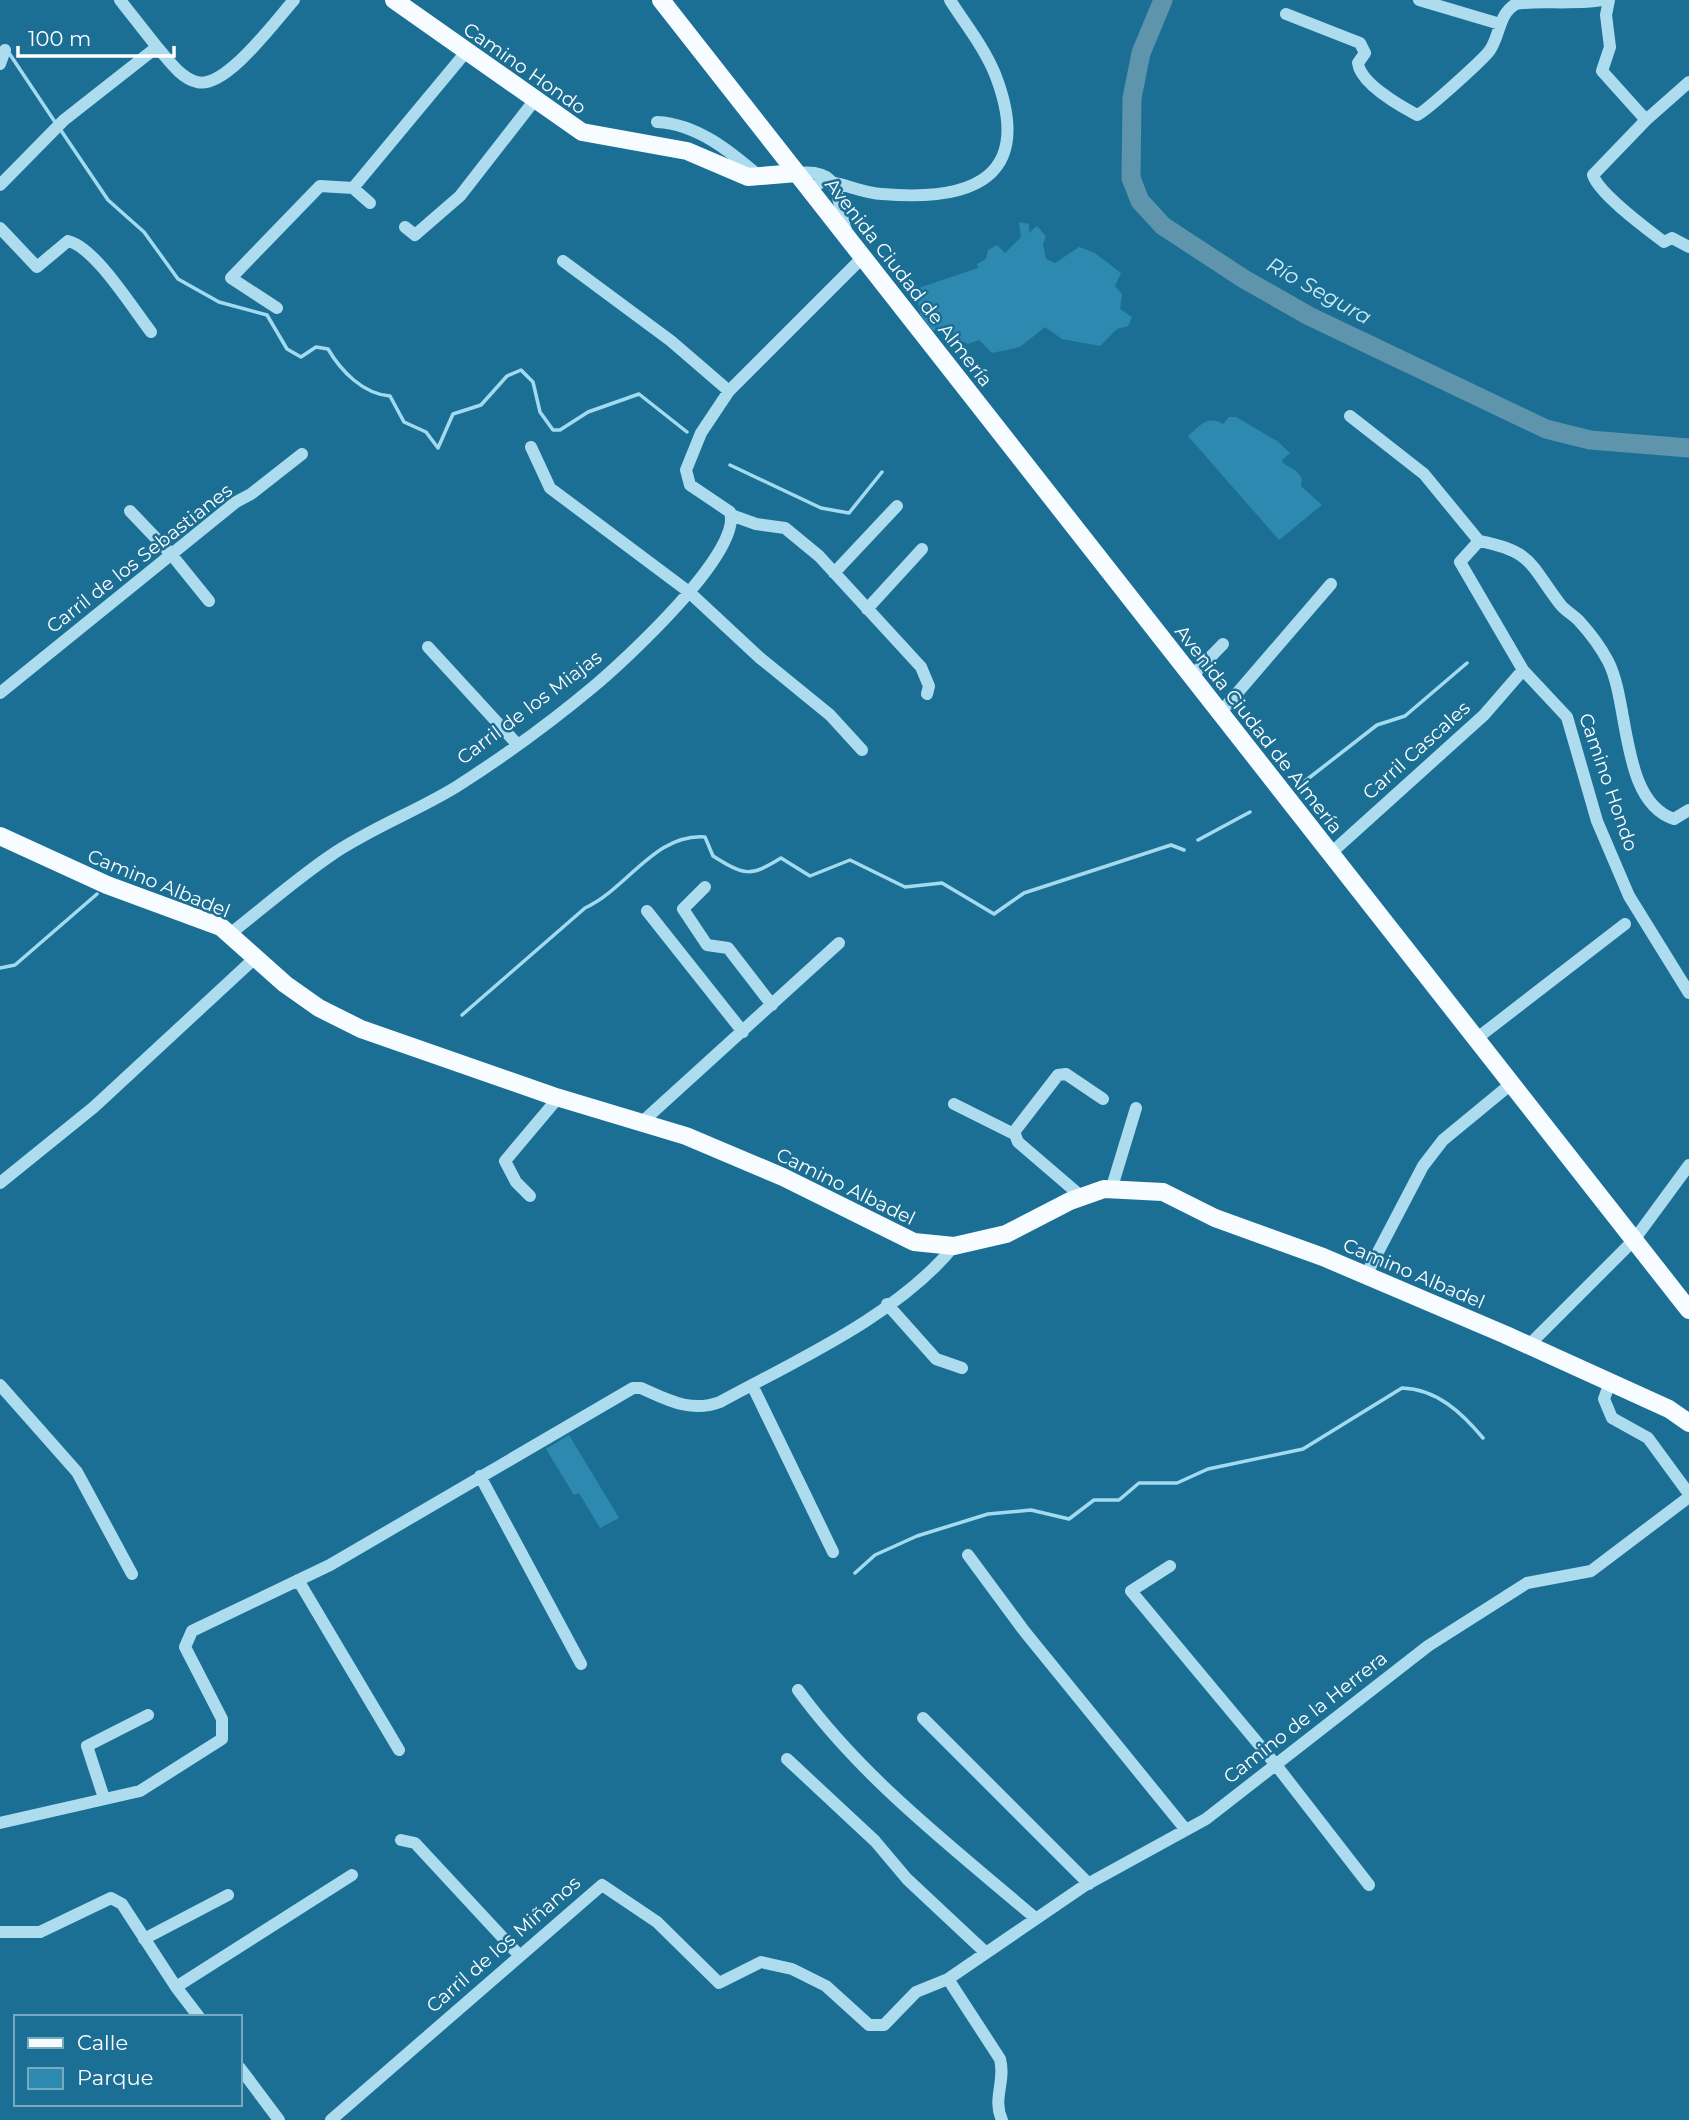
<svg xmlns="http://www.w3.org/2000/svg" width="1689" height="2120" font-family="Montserrat,sans-serif">
<rect width="100%" height="100%" fill="#1c6f94"/>
<path fill="#2d89af" d="M1019 222 1029 224V233L1037 226 1046 236 1043 244 1046 259 1055 263 1079 247 1095 253 1121 273 1115 286 1122 294 1120 309 1132 317 1128 326 1117 329 1100 346 1062 339 1045 327 1020 347 992 353 979 340 968 344 954 337 952 325 933 331 920 314 916 289 978 268 977 264 986 259 988 250 997 245 1005 253 1021 237Z
M1229 417H1236L1277 441 1290 453 1282 460 1284 464 1295 470 1302 478 1301 486 1322 505 1279 540 1188 436C1201 425 1207 415 1223 424Z
M569 1435 619 1518 600 1528 579 1493 574 1495 546 1449Z"/>
<g fill="none" stroke-linecap="round" stroke-linejoin="round">
<path stroke="#a2dbf0" stroke-width="3.5" d="M9 53 55 122
M60 129 108 200 144 232 178 279 219 302 267 315 287 349 301 357 316 347 328 349C341 371 363 394 390 396L404 422 426 432 438 448 453 414 481 405 507 376 521 370 533 382 540 412 553 430H560L588 412 639 394 687 432
M730 465 821 508 849 513 882 472
M1305 781 1377 725 1405 716 1467 663
M1198 840 1250 812
M0 968 15 965 97 894
M462 1015 585 908C627 889 655 833 705 837L713 856C745 876 750 877 781 858L810 876 850 860 905 887 942 883 994 914 1024 893 1171 845 1184 850
M855 1573 875 1555 917 1536 988 1514 1031 1510 1069 1519 1094 1500H1119L1139 1483H1177L1208 1469 1303 1449 1402 1388C1437 1389 1462 1413 1483 1438"/>
<path stroke="#5e95ac" stroke-width="19" d="M1163 0 1141 53 1132 98 1131 178 1140 201 1163 226 1244 279 1309 316 1546 429 1590 440 1689 448"/>
<path stroke="#aedcef" stroke-width="12" d="M120 0 157 47
M1419 0 1500 24
M1609 0 1606 15 1610 47 1602 71 1646 120
M1286 14 1360 43 1365 53 1358 63C1360 83 1400 106 1417 115 1424 113 1485 58 1490 50 1500 35 1499 13 1516 4 1531 0 1581 5 1603 0
M0 64 5 50
M1689 82 1646 120 1593 175C1599 194 1647 229 1664 242L1672 238 1689 247
M657 122C697 124 730 151 760 177
M797 173C845 168 834 198 846 230
M0 185 64 120 157 47C168 59 180 78 197 82 225 90 276 20 294 0
M812 192 816 185 824 181C844 183 862 193 882 194 974 202 1035 177 995 74 984 47 965 24 950 0
M370 203 353 188 466 52
M405 227 415 235 460 196 534 101
M0 228 37 267 68 241C95 247 133 309 151 332
M563 261 671 341 729 391
M277 308 231 278 320 186 353 188
M1350 416 1424 474 1479 541 1460 562 1523 670 1567 717 1597 821 1629 896 1689 993
M531 447 550 488 689 592 760 658 830 715 862 750
M130 511 171 554 209 601
M731 515 756 524 785 528 819 556 921 667 929 686 927 694
M1479 541C1533 551 1530 565 1560 604 1565 611 1574 615 1580 622 1590 633 1601 648 1608 661 1630 703 1620 801 1674 819L1689 810
M834 573 897 506
M867 609 922 549
M428 647 517 744
M1192 676 1223 644
M0 693 236 502 251 494 302 454
M1220 713 1331 584
M1331 853 1484 715 1523 670
M705 887 683 909 707 945 728 948 772 1005
M647 911 743 1032
M230 934C263 908 295 880 330 856 369 829 415 812 456 787 503 757 550 723 593 687 624 661 743 552 730 512L690 485 686 470 701 433 729 391 863 257
M1476 1039 1625 924
M954 1104 1014 1134
M641 1123 839 943
M0 1183 94 1107 255 958
M1111 1190 1136 1108
M530 1196 516 1182 505 1161 558 1098
M1082 1197 1018 1142 1014 1132 1058 1075 1066 1074 1103 1099
M1366 1275 1423 1166 1443 1140 1511 1084
M887 1304 936 1359 962 1368
M1529 1345 1634 1240 1689 1165
M1610 1382 1604 1399 1612 1418 1648 1438 1689 1494
M0 1385 77 1472 132 1574
M752 1385 833 1552
M480 1476 581 1664
M968 1555 1025 1632 1186 1830
M1170 1566 1131 1591 1276 1765 1369 1885
M298 1580 399 1750
M798 1690C862 1778 952 1847 1034 1917
M923 1718 1089 1884
M787 1759 875 1841 907 1879 985 1952
M104 1798 87 1746 148 1715
M0 1823 140 1791 222 1739V1719L185 1647 192 1631 330 1565 633 1388H641C668 1400 691 1413 720 1402 797 1360 898 1315 954 1246
M401 1840 415 1843 519 1955
M0 1932H40L111 1898 122 1904 176 1987 199 2017
M144 1939 228 1895
M948 1979 1000 2059C1006 2081 992 2099 1002 2120
M176 1987 352 1875
M240 2068 279 2120
M331 2120 602 1885 657 1922 719 1983 761 1962 792 1969 826 1986 869 2025H884L916 1992 948 1979 1084 1886 1206 1819 1428 1646 1527 1583 1591 1571 1689 1497"/>
<path stroke="#f6fcff" stroke-width="18" d="M394 0 582 132 687 151 748 177 797 173
M661 0 1689 1310
M0 836 107 885 221 927 285 984 319 1008 361 1029 553 1096 686 1136 783 1177 914 1242 954 1246 1006 1234 1070 1201 1104 1189 1163 1192 1215 1218 1323 1257 1506 1335 1669 1409 1689 1423"/>
</g>
<g text-anchor="middle" stroke-width="5" stroke-linejoin="round" paint-order="stroke">
<g font-size="19" fill="#fff" stroke="#1c6f94">
<text transform="translate(525 68) rotate(35)" y="7">Camino Hondo</text>
<text transform="translate(909 282) rotate(52)" y="7">Avenida Ciudad de Almería</text>
<text transform="translate(139 558) rotate(-38)" y="7">Carril de los Sebastianes</text>
<text transform="translate(529 707) rotate(-37)" y="7">Carril de los Miajas</text>
<text transform="translate(1259 729) rotate(52)" y="7">Avenida Ciudad de Almería</text>
<text transform="translate(1416 750) rotate(-42)" y="7">Carril Cascales</text>
<text transform="translate(1609 782) rotate(71)" y="7">Camino Hondo</text>
<text transform="translate(159 883) rotate(22)" y="7">Camino Albadel</text>
<text transform="translate(846 1186) rotate(26)" y="7">Camino Albadel</text>
<text transform="translate(1414 1273) rotate(23)" y="7">Camino Albadel</text>
<text transform="translate(1305 1717) rotate(-38)" y="7">Camino de la Herrera</text>
<text transform="translate(503 1944) rotate(-41)" y="7">Carril de los Miñanos</text>
</g>
<g font-size="21" font-style="italic" fill="#ccecf8" stroke="#1c6f94">
<text transform="translate(1319 291) rotate(29)" y="7">Río Segura</text>
</g>
</g>
<rect x="14" y="2015" width="228" height="91" fill="#1c6f94" stroke="#77a9bf" stroke-width="2"/>
<rect x="28" y="2038" width="35" height="10" fill="#f6fcff" stroke="#77a9bf" stroke-width="2"/>
<text x="77" y="2050" font-size="21" fill="#ffffff">Calle</text>
<rect x="28" y="2068" width="35" height="21" fill="#2d89af" stroke="#77a9bf" stroke-width="2"/>
<text x="77" y="2085" font-size="21" fill="#ffffff">Parque</text>
<path d="M18 46v10h156v-10" fill="none" stroke="#ffffff" stroke-width="3.5"/>
<text x="28" y="46" font-size="21" fill="#ffffff" stroke="#1c6f94" stroke-width="5" paint-order="stroke">100 m</text>
</svg>
